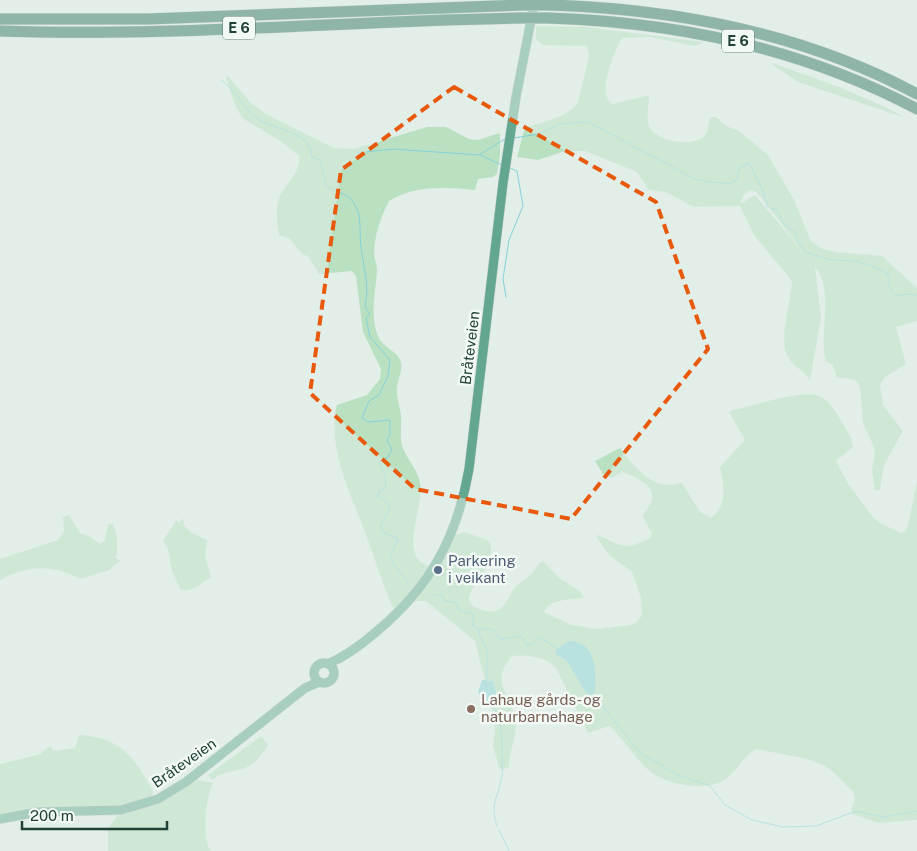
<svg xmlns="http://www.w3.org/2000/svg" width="917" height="851" font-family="'Public Sans',sans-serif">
<rect width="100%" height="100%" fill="#e2eee8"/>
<path fill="#b9e1c1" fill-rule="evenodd" d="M536 26 587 27 703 42 695 46 650 37 622 38C615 50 595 96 613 104L649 95C649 104 646 119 649 126 656 142 694 148 705 135 710 130 707 123 711 117H716L726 126 739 131 768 155 794 200 811 241 823 249 835 252 882 256 917 288V321L896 327 906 364 885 377 880 385 883 405 903 431 884 465 880 490H875L872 471 875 450 863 422 860 389 857 381 846 378H837L833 365 826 361C818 335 835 289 815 267L821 318 810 381C804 369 792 367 787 355 779 340 791 299 792 281L754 235 740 206 694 207 666 192 649 190 637 172 585 151H565L538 160 517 157 525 127C542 123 567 117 578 103L589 56 587 46 543 45 536 40ZM749 190 756 192 762 198 802 251 755 195 740 204 744 194Z
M769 62C816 78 862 94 906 118L798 82Z
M228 76 250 102 266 114 334 148 354 149 427 127H446L469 139 478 140 500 133V155L497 174 493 177 478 179 475 190C445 187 415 185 389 201 381 217 375 233 374 252 374 258 377 264 377 270 376 291 369 317 379 338 383 347 400 353 401 363 403 371 396 382 397 392 397 400 400 407 401 415 402 426 399 437 403 448 407 459 416 468 419 479 428 505 394 557 431 567L454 535 465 532 489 541C501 566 460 591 471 604 476 610 493 614 500 609 506 605 509 596 513 590 518 582 528 579 533 572 537 567 537 564 543 561L559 578 580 591 584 598C570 600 551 598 544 612L571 625 598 629 630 625 637 622 642 615 641 598 632 572 609 555 596 536 598 535C621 546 625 551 650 538L652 533 642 516C645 512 649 507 651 502 658 485 634 477 623 472L611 478 603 474 595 461 620 448C629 461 646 481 662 484 668 486 676 484 682 483L700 512 711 518C728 504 724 486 720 467L745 440 729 412 733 410C752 406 798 391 816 395 827 397 835 411 840 419 845 428 852 436 853 447L836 461 847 482 872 516 880 523 901 533 905 532 908 525 917 482V820L878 823 853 814 851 810 855 799 854 793C846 786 840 778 832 771 817 757 777 754 757 749 743 755 737 772 724 780 703 793 661 784 645 767 632 754 623 738 609 726L588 733 556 668C544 656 529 655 512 656 487 685 515 696 516 725 516 739 509 752 509 767L502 770 499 767 493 746 495 730 492 709 475 641 426 601H417L393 608C383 584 375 560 366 535 352 496 326 448 337 405L367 395 380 379 381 369 363 332 356 276 352 271 319 274 309 257 302 254 290 239 279 235C277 224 275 206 280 196 286 183 302 171 299 156L282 142 242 118 235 105 226 77Z
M69 515 80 533 91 537 100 544 105 541 108 524 113 523 117 538V555L115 557 120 561 109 570 80 579C54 564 26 565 0 580V559L58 540 64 531 63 517Z
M183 518 184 526 192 533 207 540 205 556 211 577C201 583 195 592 181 590L172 571 168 549 163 541 176 521 180 523Z
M79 735C121 737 135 758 154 793L147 800 158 797 187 778 213 783C206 796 201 840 211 851H108V828L124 807 98 808 87 812 37 811 0 819V764L40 754 50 746 54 751 75 748Z
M261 736 268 745C263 753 258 761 249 766 237 773 223 770 212 780L208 775Z"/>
<path fill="#85d1d8" d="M568 641C597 642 596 669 595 692L590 696 587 694 566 660 555 654 556 651Z
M482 680 493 681 496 693 492 707 478 692Z"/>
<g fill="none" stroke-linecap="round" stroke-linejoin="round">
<path stroke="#85d1d8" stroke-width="1" d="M221 80C236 90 243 108 258 119 276 132 309 129 312 157L321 161 326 186C337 193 350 193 356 207 362 219 359 233 361 246 363 267 370 285 365 307L370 314 366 318 370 337 390 360 388 376 379 395 369 401 362 418 368 422 390 420V435L387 440 392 450 387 458 379 462 385 476 386 487 379 491 378 496 387 502 390 509 380 525 383 532 398 539 390 559 409 584
M514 138 539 134 559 124 588 122 697 180 729 184 736 180 740 167 749 163 764 193 767 207 777 210 783 223 796 233 797 240 806 252 830 260 854 261 870 265 888 274C888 283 889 290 897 296L906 294 917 295
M357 153 393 149 479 155 505 139
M480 155 502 165
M506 297 503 279 509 240 523 206 517 171 510 168
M434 595H442L444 600 456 603 460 611 471 613 474 615 472 625 479 629V635L487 650V680
M479 629H492L500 639 521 636 527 645 534 643 539 637 558 649
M592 693 640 753 678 775 709 785 725 805 752 820 783 827 816 826 856 811 883 817 917 811
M493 706C495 710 499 716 500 720 501 724 503 772 502 776 499 796 489 803 497 826
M499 830 509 851"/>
<g stroke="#c1cac6" stroke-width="10">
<path id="major" d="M314 673a10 10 0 1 1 20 0a10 10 0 1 1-20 0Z
M328 664C346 656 361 645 376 632 430 587 457 538 469 469L503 183 516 97 535 0
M0 819 38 812 121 810 158 799 186 782 305 688 319 682"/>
</g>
<g stroke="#c1cac6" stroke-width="12">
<path id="highway" d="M550 5C678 9 803 33 917 94
M548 18C678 22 802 48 917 109
M0 19H148L522 5
M0 31C173 37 346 21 519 18"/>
</g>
<use href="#major" stroke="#63a790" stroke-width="9"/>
<use href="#highway" stroke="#29705c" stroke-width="11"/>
<g stroke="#c1cac6" stroke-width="12" stroke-linecap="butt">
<path id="highway-bridge" d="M522 5H550
M519 18H548"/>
</g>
<use href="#highway-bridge" stroke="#29705c" stroke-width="11"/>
</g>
<path d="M0 0H917V851H0ZM454 87 656 202 708 349 571 519 415 489 310 393 341 170Z" fill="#e2eee8" fill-opacity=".55" fill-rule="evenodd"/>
<path fill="none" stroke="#e8590c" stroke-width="4" stroke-dasharray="10 6" stroke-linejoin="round" d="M454 87 656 202 708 349 571 519 415 489 310 393 341 170Z"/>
<circle fill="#5c6f8a" stroke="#f3faf6" stroke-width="2" cx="438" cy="570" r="5"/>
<circle fill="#8d6e63" stroke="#f3faf6" stroke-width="2" cx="471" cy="709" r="5"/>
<g text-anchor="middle" stroke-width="5" stroke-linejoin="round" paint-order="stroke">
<g fill="#f3faf6" stroke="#5f786f" stroke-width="1">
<rect x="223" y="16.5" width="32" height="23" rx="4"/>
<rect x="722" y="29.5" width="32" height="23" rx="4"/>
</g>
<g font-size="14" font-weight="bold" fill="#204135">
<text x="239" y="33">E 6</text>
<text x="738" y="46">E 6</text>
</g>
<g font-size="15" fill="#204135" stroke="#f3faf6">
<text transform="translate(470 348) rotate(-83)" y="5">Bråteveien</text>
<text transform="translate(184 763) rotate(-35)" y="5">Bråteveien</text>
</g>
<g font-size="15" fill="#4e5e75" stroke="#f3faf6" text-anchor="start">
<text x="448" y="566">Parkering<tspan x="448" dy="17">i veikant</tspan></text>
</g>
<g font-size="15" fill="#785e54" stroke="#f3faf6" text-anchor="start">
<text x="481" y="705">Lahaug gårds- og<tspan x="481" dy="17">naturbarnehage</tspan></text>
</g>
</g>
<path d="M22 821v8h145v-8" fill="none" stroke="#204135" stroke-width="2.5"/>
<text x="30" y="821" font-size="15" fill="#204135" stroke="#f3faf6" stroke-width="4" paint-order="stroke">200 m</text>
</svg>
